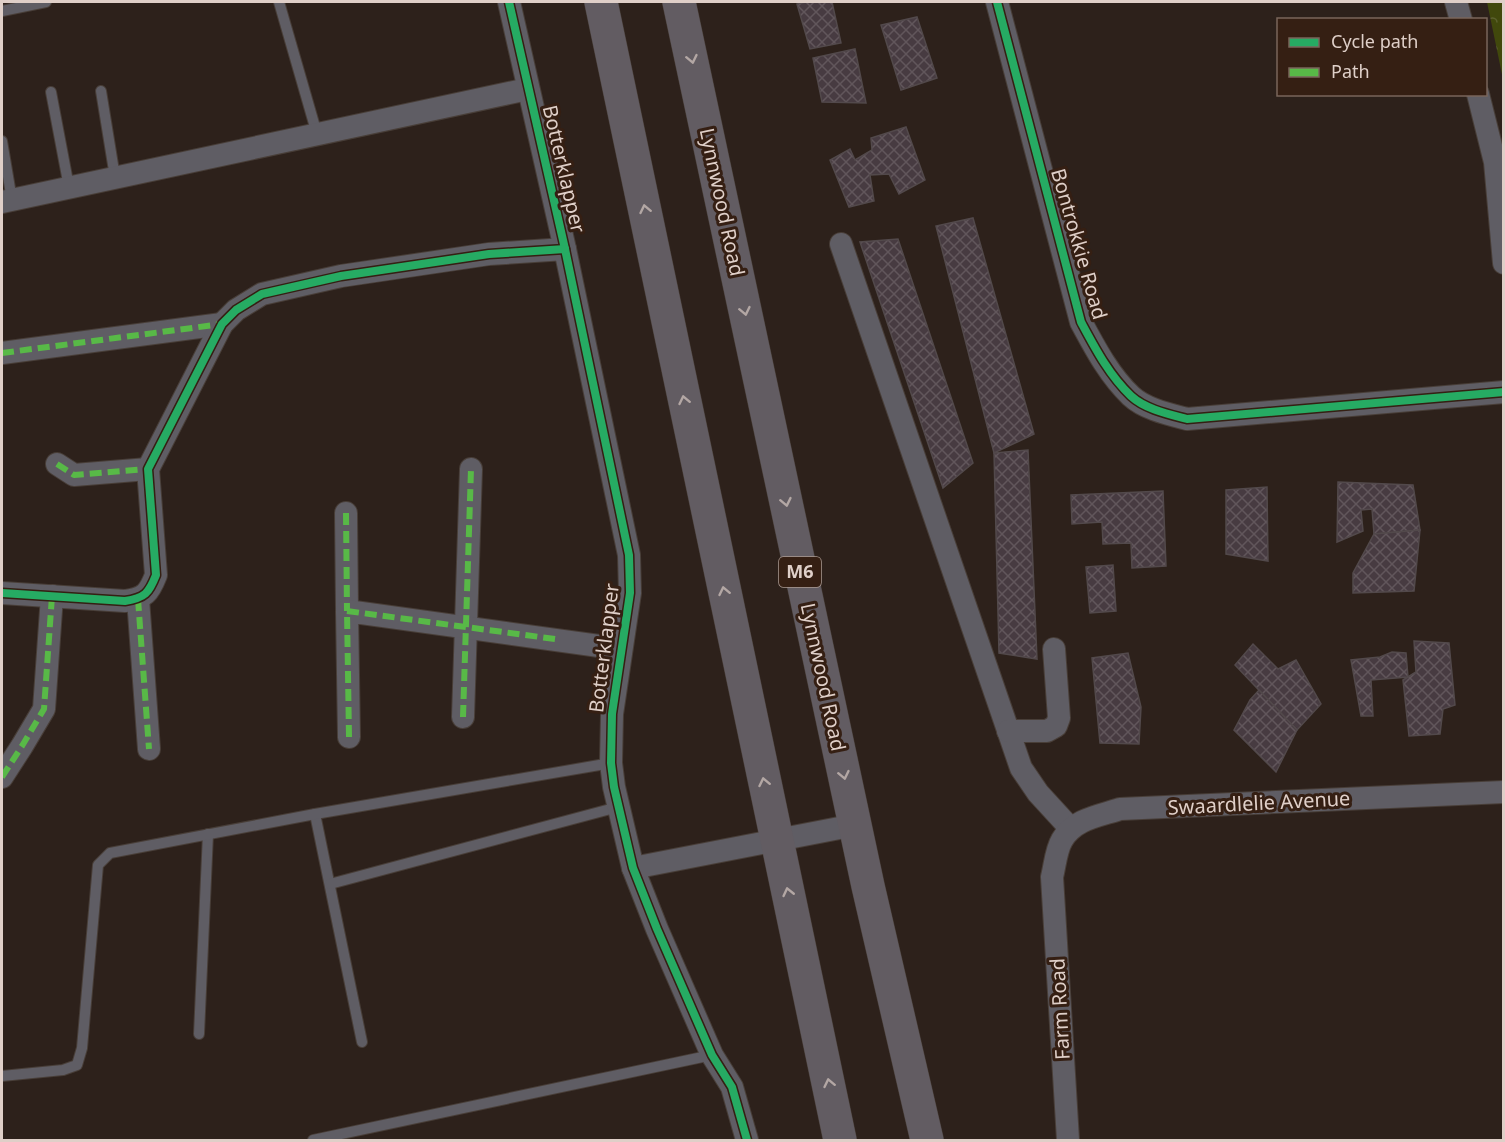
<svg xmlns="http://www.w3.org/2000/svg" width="1505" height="1142" viewBox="0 0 1505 1142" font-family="'Noto Sans',sans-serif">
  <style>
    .forest { fill: url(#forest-crowns) }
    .building { fill: url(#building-cross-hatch); stroke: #52494b; stroke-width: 1.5 }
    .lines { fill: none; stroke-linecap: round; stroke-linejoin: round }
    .service-casing { stroke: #483e38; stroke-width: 12 }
    .minor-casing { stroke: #483e38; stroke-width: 24 }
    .primary-casing { stroke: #483e38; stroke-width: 34 }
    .service { stroke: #5f5d64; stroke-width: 10 }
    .minor { stroke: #5f5d64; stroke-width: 22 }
    .primary { stroke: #625c62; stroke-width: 33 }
    .quiet { stroke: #58b947; stroke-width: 6; stroke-dasharray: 12 6; stroke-linecap: butt }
    .cycleway-casing { stroke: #351f13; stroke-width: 11 }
    .cycleway { stroke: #26ab63; stroke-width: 8 }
    .oneway { stroke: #b3a7a4 }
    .labels { text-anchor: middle; stroke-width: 6; stroke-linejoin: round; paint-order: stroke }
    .shield { fill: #351f13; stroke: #ac9a92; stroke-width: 1.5 }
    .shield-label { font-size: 18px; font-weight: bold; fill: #dfcfc8 }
    .street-label { font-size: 20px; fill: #dfcfc8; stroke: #351f13 }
  </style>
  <defs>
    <pattern id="forest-crowns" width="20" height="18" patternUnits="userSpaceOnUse" patternTransform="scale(1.5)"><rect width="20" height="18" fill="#41480c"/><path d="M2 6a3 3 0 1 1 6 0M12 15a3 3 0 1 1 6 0" fill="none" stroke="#5c612e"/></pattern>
    <pattern id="building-cross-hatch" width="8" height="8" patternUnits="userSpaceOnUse" patternTransform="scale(1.5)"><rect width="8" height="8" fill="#473b41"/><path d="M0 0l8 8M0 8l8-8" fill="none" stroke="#61565b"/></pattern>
  </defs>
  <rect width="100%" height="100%" fill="#2d211b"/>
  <path class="forest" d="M1487 2H1503V79Z"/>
  <g class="building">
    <path d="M806 2H832L841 43 810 49 797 4Z"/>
    <path d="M917 17 937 78 901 90 881 25Z"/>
    <path d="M855 49 866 103 822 102 813 58Z"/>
    <path d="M906 127 925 180 899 194 889 174 870 175 874 201 849 207 830 160 850 149 855 160 872 150 871 138Z"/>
    <path d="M973 218 1034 434 994 453 936 226Z"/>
    <path d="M898 239 973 463 943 488 860 242Z"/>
    <path d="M1028 450 1037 659 999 653 994 453Z"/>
    <path d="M1338 482 1413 485 1420 530 1374 534 1372 509 1361 510 1363 531 1337 542Z"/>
    <path d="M1267 487 1268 561 1226 554V490Z"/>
    <path d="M1163 491 1166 566 1132 568 1131 543 1103 544 1102 522 1072 524 1071 495Z"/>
    <path d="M1420 530 1414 591 1353 593V573L1374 534Z"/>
    <path d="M1113 565 1116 611 1090 613 1086 567Z"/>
    <path d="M1414 641 1449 643 1455 705 1443 709 1440 734 1409 736 1403 680 1416 672Z"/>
    <path d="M1253 644 1278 669 1296 660 1321 704 1297 730 1235 665Z"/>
    <path d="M1392 652 1406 653 1408 677 1371 680 1373 716H1361L1351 660 1380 657Z"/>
    <path d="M1128 653 1141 707 1139 744 1100 743 1092 658Z"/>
    <path d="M1259 690 1297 730 1276 772 1234 730 1250 700Z"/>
  </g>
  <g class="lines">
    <defs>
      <g id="service">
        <path d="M279 2 317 134"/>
        <path d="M2 11 46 2"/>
        <path d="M101 91 115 177"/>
        <path d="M51 92 69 187"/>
        <path d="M2 141 12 200"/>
        <path d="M315 814 362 1042"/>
        <path d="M330 884 618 807"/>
        <path d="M199 1034 208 834"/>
        <path d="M2 1076 63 1070 77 1065 82 1048 98 865 110 853 315 814 611 763"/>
        <path d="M313 1140 712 1055"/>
      </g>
      <g id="minor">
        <path d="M509 2 565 249 629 555 630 593 612 714 611 763 614 787 633 868 657 929 712 1055 732 1087 747 1140"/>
        <path d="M997 2 1081 322C1095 348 1109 375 1131 396 1145 409 1168 414 1187 419L1504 392"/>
        <path d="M1456 2 1461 20"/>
        <path d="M1478 94 1495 162 1504 263"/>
        <path d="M2 202 528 89"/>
        <path d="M841 244 1021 768 1038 793 1071 829"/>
        <path d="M2 353 222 324"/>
        <path d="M57 464 74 475 148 469"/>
        <path d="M346 513 347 611"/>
        <path d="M2 593 125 601C145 598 149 593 156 575L148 469 222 324 236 310 262 294 341 276 489 254 565 249"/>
        <path d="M138 599 149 749"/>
        <path d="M463 717 471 469"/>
        <path d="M1008 731H1047L1056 726 1059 718 1054 649"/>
        <path d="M349 737 347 611 621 649"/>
        <path d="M2 777 22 746 44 709 52 596"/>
        <path d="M633 868 855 825"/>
        <path d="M1068 1140 1052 877C1055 865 1056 850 1062 840 1074 819 1099 816 1120 809L1504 792"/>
      </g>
      <g id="primary">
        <path d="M601 2 840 1140"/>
        <path d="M679 2 868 886 927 1140"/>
      </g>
    </defs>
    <use href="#service" class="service-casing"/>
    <use href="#minor" class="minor-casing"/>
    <use href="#primary" class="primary-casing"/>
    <use href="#service" class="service"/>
    <use href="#minor" class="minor"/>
    <use href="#primary" class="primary"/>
    <g class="quiet">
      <path d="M2 353 222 324"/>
      <path d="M57 464 74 475 148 469"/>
      <path d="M346 513 347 611"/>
      <path d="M138 599 149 749"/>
      <path d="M463 717 471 469"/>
      <path d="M349 737 347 611 555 639"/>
      <path d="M2 777 22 746 44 709 52 596"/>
    </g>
    <defs>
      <g id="cycleway">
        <path d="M509 2 565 249 629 555 630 593 612 714 611 763 614 787 633 868 657 929 712 1055 732 1087 747 1140"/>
        <path d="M997 2 1081 322C1095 348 1109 375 1131 396 1145 409 1168 414 1187 419L1504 392"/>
        <path d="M2 593 125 601C145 598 149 593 156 575L148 469 222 324 236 310 262 294 341 276 489 254 565 249"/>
      </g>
    </defs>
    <use href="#cycleway" class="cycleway-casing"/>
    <use href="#cycleway" class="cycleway"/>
  </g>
  <defs><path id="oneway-chevron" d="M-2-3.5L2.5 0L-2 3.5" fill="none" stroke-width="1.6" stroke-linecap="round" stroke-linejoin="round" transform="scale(1.5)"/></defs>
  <g class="oneway">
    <use href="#oneway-chevron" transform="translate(692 59) rotate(78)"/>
    <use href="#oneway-chevron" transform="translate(645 209) rotate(-102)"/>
    <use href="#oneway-chevron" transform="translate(745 311) rotate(78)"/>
    <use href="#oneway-chevron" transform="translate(684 400) rotate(-102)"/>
    <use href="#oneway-chevron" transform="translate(786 502) rotate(78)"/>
    <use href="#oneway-chevron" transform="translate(724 591) rotate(-102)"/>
    <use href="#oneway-chevron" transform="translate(844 775) rotate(78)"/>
    <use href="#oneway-chevron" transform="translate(764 782) rotate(-102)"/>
    <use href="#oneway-chevron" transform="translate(788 892) rotate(-103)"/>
    <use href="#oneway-chevron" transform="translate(829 1083) rotate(-102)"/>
  </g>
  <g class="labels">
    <rect class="shield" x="779" y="557" width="42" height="30" rx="4.5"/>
    <g class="shield-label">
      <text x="800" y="578">M6</text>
    </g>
    <g class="street-label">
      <text transform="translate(564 169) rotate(77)" y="7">Botterklapper</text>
      <text transform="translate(722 202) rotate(78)" y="7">Lynnwood Road</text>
      <text transform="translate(1079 244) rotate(74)" y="7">Bontrokkie Road</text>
      <text transform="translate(604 648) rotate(-83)" y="7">Botterklapper</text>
      <text transform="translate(823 677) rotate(78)" y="7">Lynnwood Road</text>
      <text transform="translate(1259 803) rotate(-3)" y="7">Swaardlelie Avenue</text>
      <text transform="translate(1060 1009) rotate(-93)" y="7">Farm Road</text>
    </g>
  </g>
  <rect width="1505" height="1142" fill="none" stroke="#dfcfc8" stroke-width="6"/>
  <rect x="1277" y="18" width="210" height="78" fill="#351f13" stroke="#79655b" stroke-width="1.5"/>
  <rect x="1289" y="38" width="30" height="9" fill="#26ab63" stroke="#79655b" stroke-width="1.5"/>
  <text x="1331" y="48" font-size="18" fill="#dfcfc8">Cycle path</text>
  <rect x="1289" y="68" width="30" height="9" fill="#58b947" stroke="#79655b" stroke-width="1.5"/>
  <text x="1331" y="78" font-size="18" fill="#dfcfc8">Path</text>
</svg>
